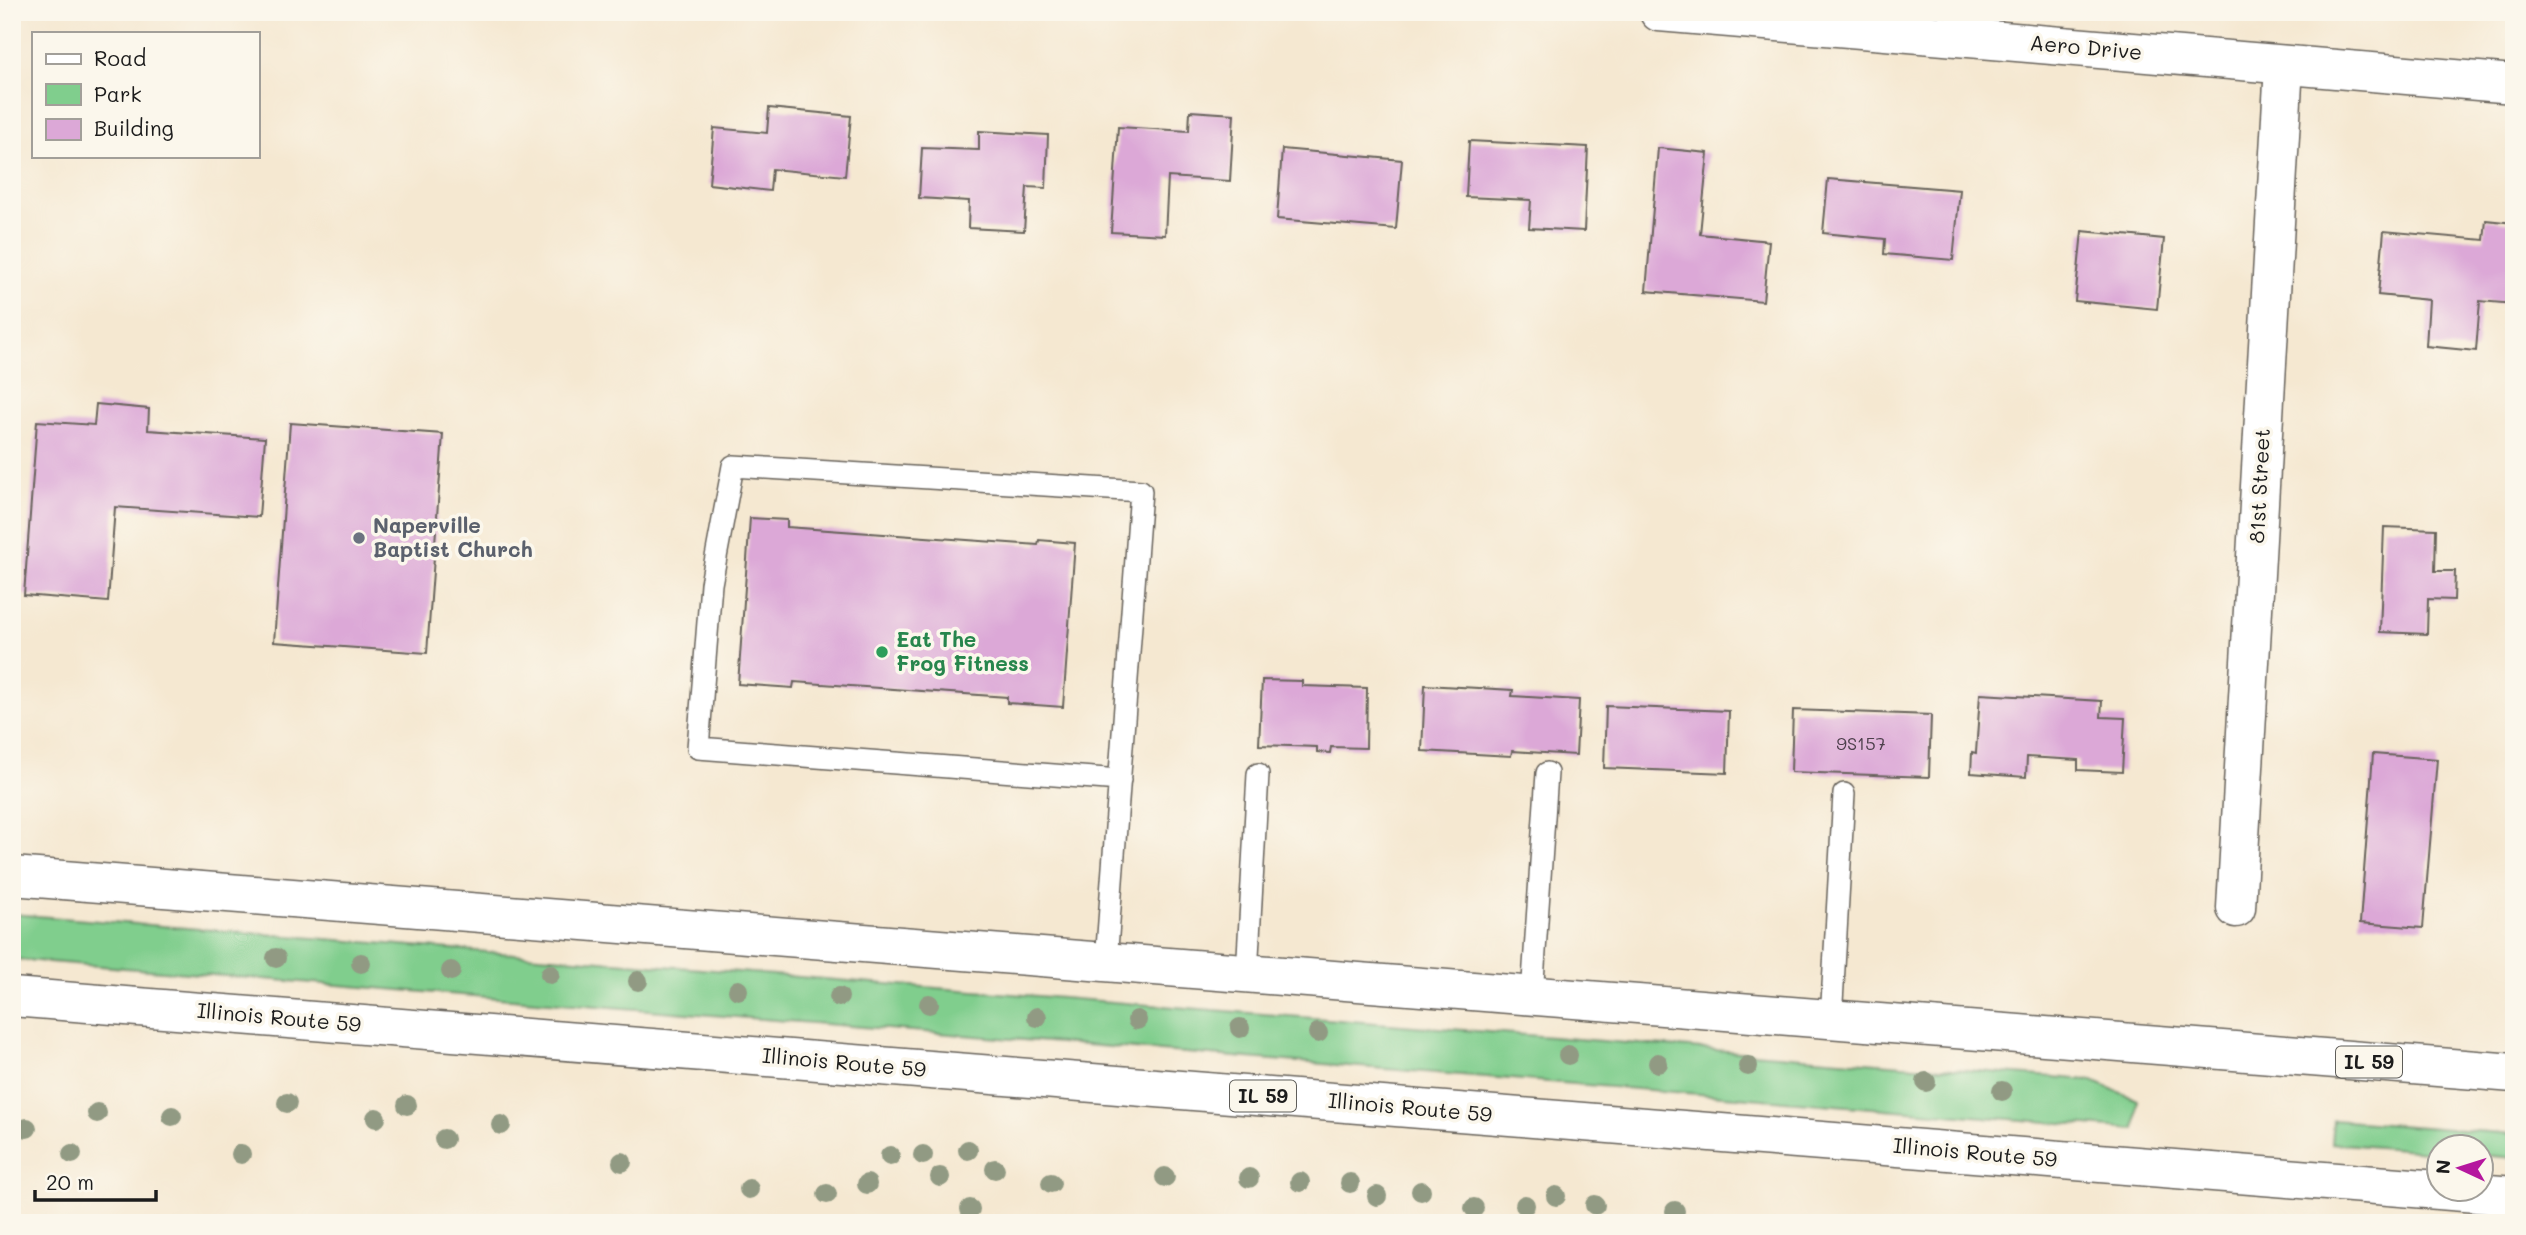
<svg xmlns="http://www.w3.org/2000/svg" width="2526" height="1235" viewBox="0 0 2526 1235" font-family="Mali,sans-serif">
  <style>
    .green { fill: #80ce8d; stroke: #4e7554; stroke-width: 2 }
    .building { fill: #dca8d7 }
    .lines { fill: none; stroke-linecap: round; stroke-linejoin: round }
    .lane-casing { stroke: #68635b; stroke-width: 24 }
    .street-casing { stroke: #68635b; stroke-width: 41 }
    .primary-casing { stroke: #68635b; stroke-width: 41 }
    .lane { stroke: #fff; stroke-width: 21 }
    .street { stroke: #fff; stroke-width: 38 }
    .primary { stroke: #fff; stroke-width: 38 }
    .tree { fill: #919a83 }
    .worship-dot { fill: #6b7280; stroke: #fbf7ec; stroke-width: 2.5 }
    .leisure-dot { fill: #2e9e5b; stroke: #fbf7ec; stroke-width: 2.5 }
    .labels { text-anchor: middle; stroke-width: 7; stroke-linejoin: round; paint-order: stroke }
    .number-label { font-size: 18px; fill: #4c3f4b }
    .shield { fill: #fbf7ec; stroke: #5f5e5a; stroke-width: 2 }
    .shield-label { font-size: 19px; font-weight: bold; fill: #1c1c1c }
    .street-label { font-size: 21px; fill: #1c1c1c; stroke: #fbf7ec }
    .worship-label { font-size: 21px; font-weight: bold; fill: #5b616d; stroke: #fbf7ec; text-anchor: start }
    .leisure-label { font-size: 21px; font-weight: bold; fill: #27864d; stroke: #fbf7ec; text-anchor: start }
  </style>
  <rect width="100%" height="100%" fill="#fbf7ec"/>
  <filter id="ink" filterUnits="userSpaceOnUse"><feTurbulence type="fractalNoise" baseFrequency=".0143" numOctaves="2"/><feDisplacementMap in="SourceGraphic" scale="14" xChannelSelector="R" yChannelSelector="G"/><feConvolveMatrix kernelMatrix="1 2 1 2 8 2 1 2 1" color-interpolation-filters="sRGB"/></filter>
  <filter id="wash" filterUnits="userSpaceOnUse"><feTurbulence type="fractalNoise" baseFrequency=".00686" numOctaves="4" result="noise"/><feDisplacementMap in="SourceGraphic" scale="28" xChannelSelector="R" yChannelSelector="G"/><feGaussianBlur stdDeviation="1.57" result="paint"/><feColorMatrix in="noise" values="0 0 0 0 0 0 0 0 0 0 0 0 0 0 0 0 0 1.4 0 .05"/><feComposite in="paint" operator="in"/></filter>
  <g filter="url(#wash)">
    <rect width="100%" height="100%" fill="#f5e8d1"/>
    <g class="green">
      <path d="M12 914 2090 1080 2138 1100 2135 1129 12 959Z"/>
      <path d="M2333 1120 2514 1134V1158L2481 1155 2480 1148H2438V1152L2331 1143Z"/>
    </g>
    <g id="blocks">
      <g class="building">
        <path d="M769 108 851 116 845 176 772 169 770 191 709 184 714 128 767 133Z"/>
        <path d="M1190 111 1234 114 1230 181 1168 177 1165 235 1111 232 1118 127 1189 131Z"/>
        <path d="M979 131 1048 135 1046 188 1027 187 1024 231 968 228 969 201 919 198 922 148 979 150Z"/>
        <path d="M1469 141 1588 147 1584 231 1529 228 1531 200 1466 197Z"/>
        <path d="M1658 148 1708 153 1700 234 1769 241 1763 301 1646 291Z"/>
        <path d="M1282 149 1402 160 1396 229 1277 219Z"/>
        <path d="M1828 179 1960 190 1953 260 1884 254 1885 239 1823 233Z"/>
        <path d="M2486 220 2514 223V304L2480 301 2476 351 2426 346 2429 300 2378 295 2384 231 2484 240Z"/>
        <path d="M2082 231 2164 239 2157 309 2075 301Z"/>
        <path d="M96 404 149 409 148 430 265 438 259 517 115 507 108 602 24 595 37 421 94 425Z"/>
        <path d="M290 423 443 434 427 653 274 642Z"/>
        <path d="M750 518 787 520V527L1038 545 1039 540 1075 543 1063 707 1007 703V697L794 682 793 688 738 684Z"/>
        <path d="M2384 527 2436 529 2435 571H2455L2454 600 2428 599 2427 634 2380 632Z"/>
        <path d="M1262 680 1302 681V686L1367 688 1366 748 1331 747 1330 753 1317 752V747L1259 745Z"/>
        <path d="M1425 685 1513 690 1512 696 1579 700 1576 755 1512 751 1511 756 1422 751Z"/>
        <path d="M1980 694 2102 701 2101 717 2125 718 2122 772 2078 770V760L2027 757 2026 777 1971 773 1972 752 1976 753Z"/>
        <path d="M1606 706 1729 711 1727 773 1604 768Z"/>
        <path d="M1793 710 1931 715 1929 777 1791 772Z"/>
        <path d="M2373 754 2437 759 2423 928 2360 923Z"/>
      </g>
    </g>
  </g>
  <g filter="url(#ink)">
    <use href="#blocks" fill-opacity="0" stroke="#68635b" stroke-width="2"/>
    <g class="lines">
      <defs>
        <g id="lane">
          <path d="M1106 962 1141 491 733 466 711 584 698 748 1120 780"/>
          <path d="M1247 974 1258 774"/>
          <path d="M1532 996 1547 773"/>
          <path d="M1831 1020 1844 794"/>
        </g>
        <g id="street">
          <path d="M1659 12 2514 84"/>
          <path d="M2236 908 2284 65"/>
        </g>
        <g id="primary">
          <path d="M12 876 2514 1073"/>
          <path d="M12 997 2514 1196"/>
        </g>
      </defs>
      <use href="#lane" class="lane-casing"/>
      <use href="#street" class="street-casing"/>
      <use href="#primary" class="primary-casing"/>
      <use href="#lane" class="lane"/>
      <use href="#street" class="street"/>
      <use href="#primary" class="primary"/>
    </g>
    <g class="tree">
      <circle cx="276" cy="958" r="10"/>
      <circle cx="361" cy="963" r="10"/>
      <circle cx="451" cy="971" r="10"/>
      <circle cx="550" cy="974" r="10"/>
      <circle cx="638" cy="981" r="10"/>
      <circle cx="738" cy="990" r="10"/>
      <circle cx="839" cy="997" r="10"/>
      <circle cx="929" cy="1004" r="10"/>
      <circle cx="1037" cy="1017" r="10"/>
      <circle cx="1137" cy="1020" r="10"/>
      <circle cx="1240" cy="1028" r="10"/>
      <circle cx="1318" cy="1033" r="10"/>
      <circle cx="1568" cy="1055" r="10"/>
      <circle cx="1658" cy="1063" r="10"/>
      <circle cx="1748" cy="1066" r="10"/>
      <circle cx="1926" cy="1082" r="10"/>
      <circle cx="2002" cy="1091" r="10"/>
      <circle cx="287" cy="1103" r="10"/>
      <circle cx="407" cy="1105" r="10"/>
      <circle cx="97" cy="1113" r="10"/>
      <circle cx="172" cy="1116" r="10"/>
      <circle cx="376" cy="1118" r="10"/>
      <circle cx="501" cy="1125" r="10"/>
      <circle cx="27" cy="1128" r="10"/>
      <circle cx="444" cy="1139" r="10"/>
      <circle cx="968" cy="1150" r="10"/>
      <circle cx="72" cy="1154" r="10"/>
      <circle cx="241" cy="1154" r="10"/>
      <circle cx="923" cy="1155" r="10"/>
      <circle cx="890" cy="1156" r="10"/>
      <circle cx="622" cy="1162" r="10"/>
      <circle cx="995" cy="1169" r="10"/>
      <circle cx="940" cy="1177" r="10"/>
      <circle cx="1165" cy="1177" r="10"/>
      <circle cx="1249" cy="1178" r="10"/>
      <circle cx="1300" cy="1182" r="10"/>
      <circle cx="1051" cy="1183" r="10"/>
      <circle cx="1350" cy="1183" r="10"/>
      <circle cx="867" cy="1184" r="10"/>
      <circle cx="749" cy="1189" r="10"/>
      <circle cx="1421" cy="1191" r="10"/>
      <circle cx="827" cy="1194" r="10"/>
      <circle cx="1377" cy="1196" r="10"/>
      <circle cx="1556" cy="1196" r="10"/>
      <circle cx="1525" cy="1205" r="10"/>
      <circle cx="1595" cy="1205" r="10"/>
      <circle cx="1474" cy="1208" r="10"/>
      <circle cx="970" cy="1209" r="10"/>
      <circle cx="1675" cy="1211" r="10"/>
    </g>
  </g>
  <circle class="worship-dot" cx="359" cy="538" r="7"/>
  <circle class="leisure-dot" cx="882" cy="652" r="7"/>
  <g class="labels">
    <g class="number-label">
      <text x="1861" y="750">9S157</text>
    </g>
    <g class="shield">
      <rect x="2336" y="1046.5" width="66" height="31" rx="5"/>
      <rect x="1230" y="1080.5" width="66" height="31" rx="5"/>
    </g>
    <g class="shield-label">
      <text x="2369" y="1069">IL 59</text>
      <text x="1263" y="1103">IL 59</text>
    </g>
    <g class="street-label">
      <text transform="translate(2086 48) rotate(5)" y="7">Aero Drive</text>
      <text transform="translate(2260 486) rotate(-87)" y="7">81st Street</text>
      <text transform="translate(279 1018) rotate(5)" y="7">Illinois Route 59</text>
      <text transform="translate(844 1063) rotate(5)" y="7">Illinois Route 59</text>
      <text transform="translate(1410 1108) rotate(5)" y="7">Illinois Route 59</text>
      <text transform="translate(1975 1153) rotate(5)" y="7">Illinois Route 59</text>
    </g>
    <g class="worship-label">
      <text x="373" y="533">Naperville<tspan x="373" dy="24">Baptist Church</tspan></text>
    </g>
    <g class="leisure-label">
      <text x="896" y="647">Eat The<tspan x="896" dy="24">Frog Fitness</tspan></text>
    </g>
  </g>
  <rect width="2526" height="1235" fill="none" stroke="#fbf7ec" stroke-width="42"/>
  <rect x="32" y="32" width="228" height="126" fill="#fbf7ec" stroke="#a29f99" stroke-width="2"/>
  <rect x="46" y="54" width="35" height="10" fill="#ffffff" stroke="#a29f99" stroke-width="2"/>
  <text x="94" y="66" font-size="21" fill="#1c1c1c">Road</text>
  <rect x="46" y="84" width="35" height="21" fill="#80ce8d" stroke="#a29f99" stroke-width="2"/>
  <text x="94" y="102" font-size="21" fill="#1c1c1c">Park</text>
  <rect x="46" y="119" width="35" height="21" fill="#dca8d7" stroke="#a29f99" stroke-width="2"/>
  <text x="94" y="136" font-size="21" fill="#1c1c1c">Building</text>
  <g transform="translate(2460 1168) rotate(274)"><circle r="33" fill="#fbf7ec" stroke="#a29f99" stroke-width="2"/>
  <path d="M0-5L12 26L0 18L-12 26Z" fill="#b5179e"/>
  <text y="-10" font-size="19" font-weight="bold" text-anchor="middle" fill="#1c1c1c">N</text>
  </g>
  <path d="M35 1190v10h121v-10" fill="none" stroke="#1c1c1c" stroke-width="3.5"/>
  <text x="46" y="1190" font-size="21" fill="#1c1c1c" stroke="#fbf7ec" stroke-width="5" paint-order="stroke">20 m</text>
</svg>
